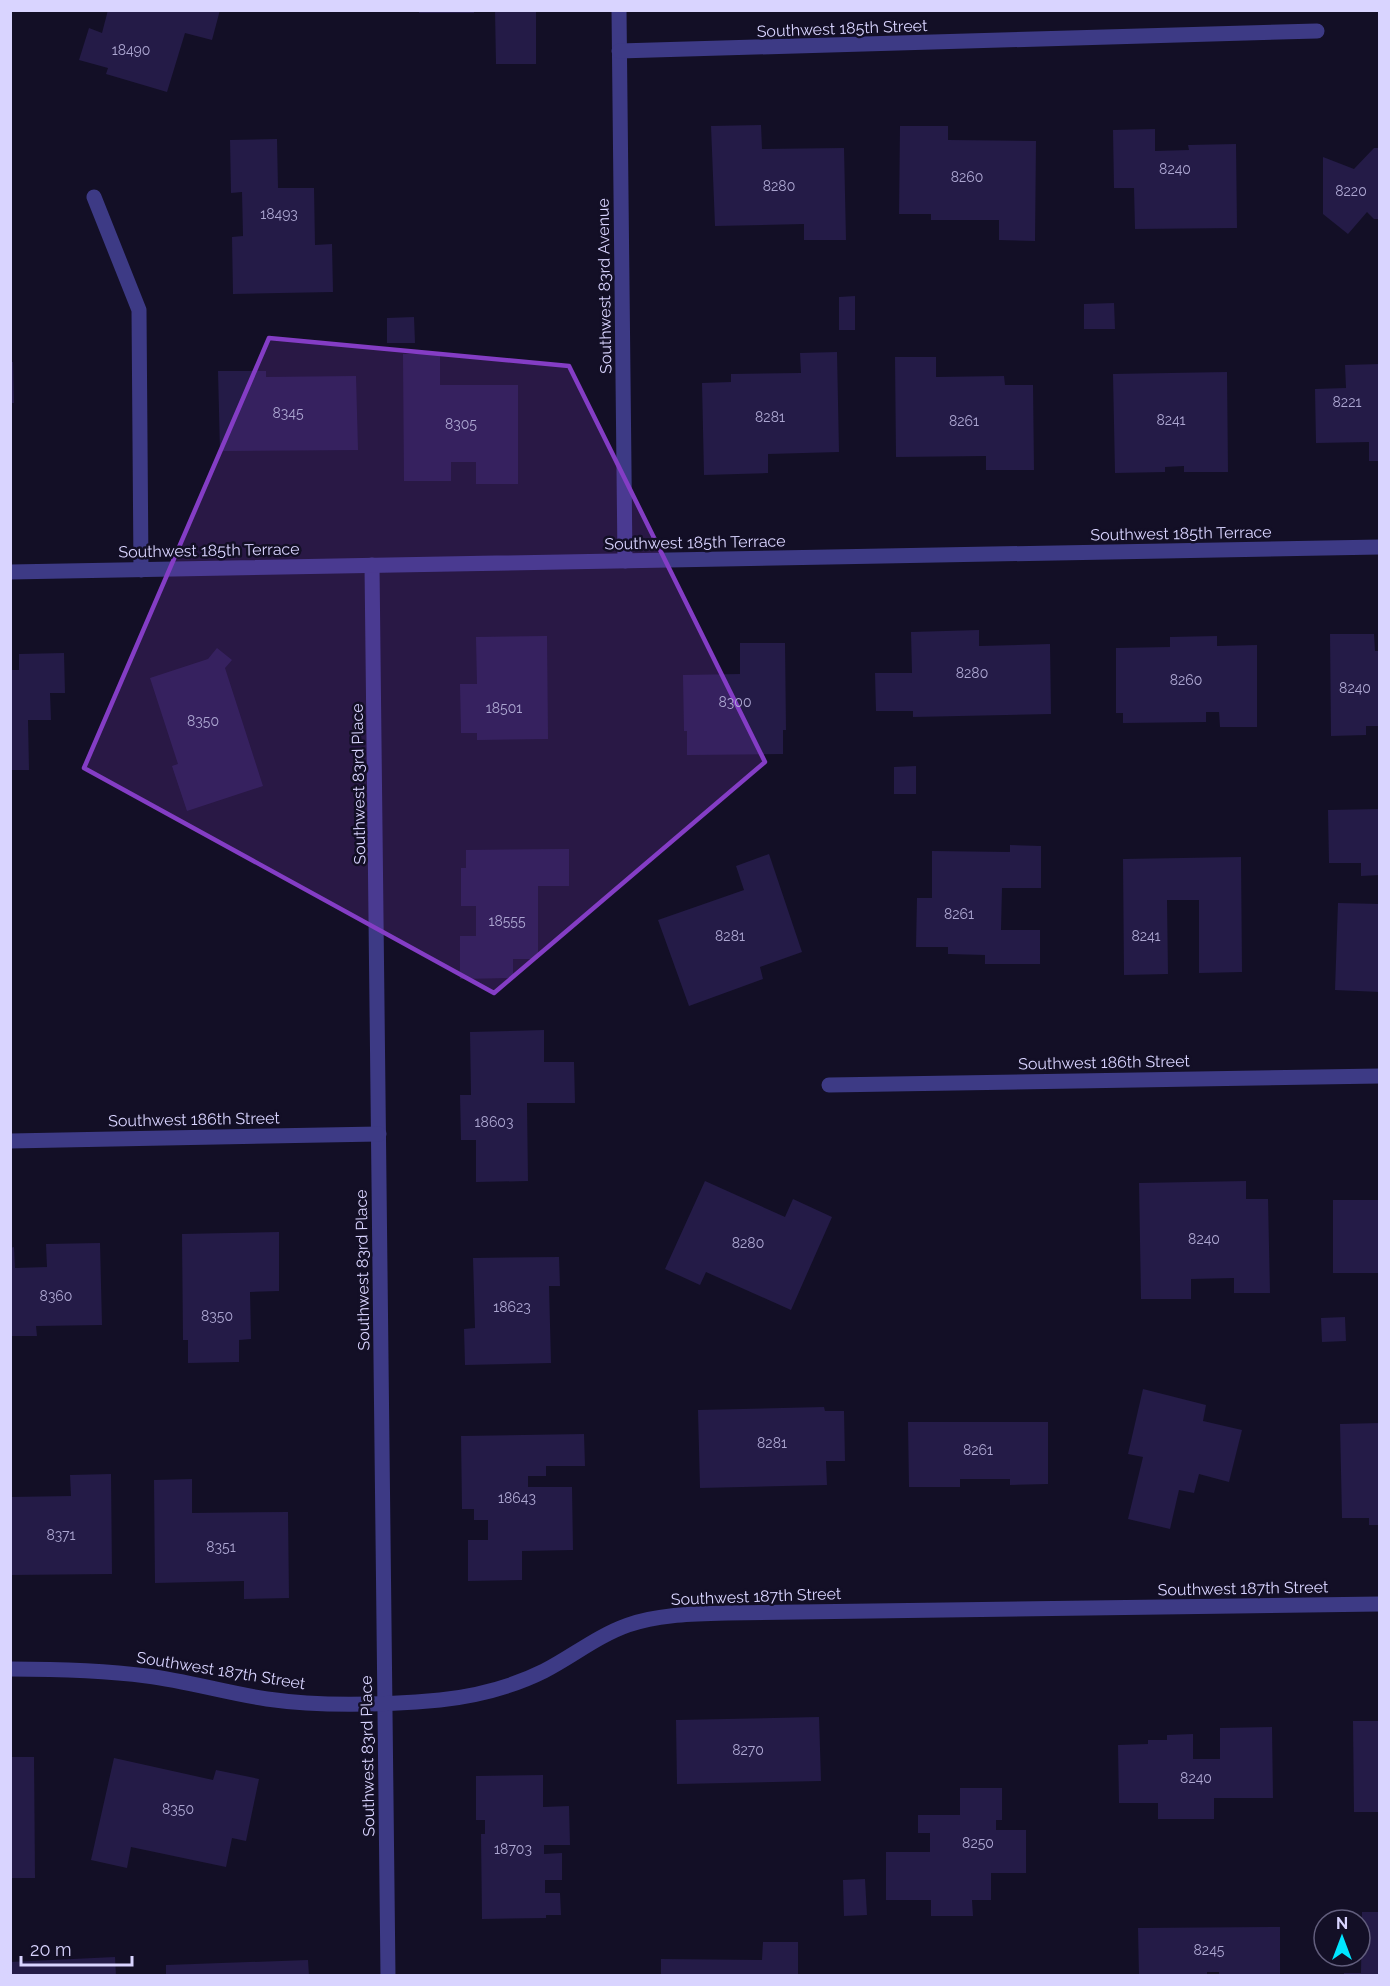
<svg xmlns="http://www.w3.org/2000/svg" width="1390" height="1986" viewBox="0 0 1390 1986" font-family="Raleway,sans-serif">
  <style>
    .building { fill: #241b47 }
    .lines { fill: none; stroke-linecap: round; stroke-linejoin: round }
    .minor { stroke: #3d3a85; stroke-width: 15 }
    .marked { fill: #843dc5; fill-opacity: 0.2; stroke: #843dc5; stroke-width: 4.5; stroke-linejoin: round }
    .labels { text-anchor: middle; stroke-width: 5; stroke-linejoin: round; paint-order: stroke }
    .number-label { font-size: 14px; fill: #aca6d1 }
    .street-label { font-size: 16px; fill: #d9d4ff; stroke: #130f26 }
  </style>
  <rect width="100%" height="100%" fill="#130f26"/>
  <g class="building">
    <path d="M108 10H220L212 40 185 33 167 92 106 74 108 68 79 60 89 28 102 33Z"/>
    <rect x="419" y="10" width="55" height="3"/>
    <path d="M495 10H536V64H496Z"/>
    <path d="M761 125 762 149 844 148 846 240H804V224L715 226 711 126Z"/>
    <path d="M900 126H948V140L1036 141 1035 241 999 240V220H931V214H899Z"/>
    <path d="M1155 129V151L1189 150 1188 145 1236 144 1237 228 1135 229 1134 188H1114L1113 130Z"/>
    <path d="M277 139 278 188H314L315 245 332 244 333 292 233 294 232 237 243 236 242 192 231 193 230 140Z"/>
    <path d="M1374 148H1380V219H1374L1367 212 1348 234 1323 214V157L1354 169Z"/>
    <path d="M855 296V330H839V297Z"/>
    <path d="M1114 303 1115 329H1084V304Z"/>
    <path d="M414 317 415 343H387V318Z"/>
    <path d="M837 352 839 452 768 454V473L704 475 702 383 731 382V374L801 373 800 353Z"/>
    <path d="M403 354H440V385H518V484H476V462H451V481H404Z"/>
    <path d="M895 357H936V377L1004 376 1005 385H1033L1034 470H986V456L896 457Z"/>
    <path d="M10 362H13L14 403H10Z"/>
    <path d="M1380 364V461H1369V442L1316 443 1315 389 1346 388 1345 365Z"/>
    <path d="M218 371H266V377L356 376 358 450 220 451Z"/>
    <path d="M1227 372 1228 472H1184V466L1165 467V472L1115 473 1113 374Z"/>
    <path d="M979 630V646L1050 644 1051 714 913 717V711H876L875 673H912L911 632Z"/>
    <path d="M1330 634H1374L1375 651H1380V726H1366V735L1331 736Z"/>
    <path d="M547 636 548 739 477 740V733H461L460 684H477L476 637Z"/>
    <path d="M1217 636V646L1257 645V727H1220L1219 712H1206V722L1123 723V713H1116V648L1170 647V637Z"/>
    <path d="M740 643H785L786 730H783V754L687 755V731H684L683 675 740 674Z"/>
    <path d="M217 648 232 660 225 668 263 786 187 811 172 766 178 764 150 678 208 659Z"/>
    <path d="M64 653 65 693H50L51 720H28L29 770H10V670H19V654Z"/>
    <path d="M916 766V794H894V767Z"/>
    <path d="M1380 809V875L1361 876V863H1329L1328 810Z"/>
    <path d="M1010 845 1041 846V888H1002L1001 930H1040V964H985V955L948 954V947H916L917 898H932V851L1010 852Z"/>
    <path d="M569 849V886H538V959H513V978L460 979V936H476V906H461V868H466V850Z"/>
    <path d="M769 854 802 952 760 967 763 979 689 1006 658 920 744 890 736 866Z"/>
    <path d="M1241 857 1242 972 1199 973V900H1167L1168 974 1124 975 1123 859Z"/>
    <path d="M1338 903 1380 904V992L1335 990Z"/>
    <path d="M544 1030V1062H574L575 1103H527L528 1181 476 1182V1140H461L460 1095H471L470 1032Z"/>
    <path d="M705 1181 785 1217 793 1199 832 1217 791 1310 706 1272 700 1285 665 1269Z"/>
    <path d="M1246 1181V1199H1268L1270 1293H1234V1278L1191 1279V1299H1141L1139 1183Z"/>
    <rect x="1333" y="1200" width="47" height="73"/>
    <path d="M279 1232V1291L250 1292 251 1339 239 1340V1362L188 1363V1340H183L182 1234Z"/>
    <path d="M100 1243 102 1325 36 1326 37 1336H10V1248L14 1247 15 1268 47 1267 46 1244Z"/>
    <path d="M559 1257 560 1286H549L551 1363 465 1365 464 1329 475 1328 473 1258Z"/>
    <path d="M1345 1317 1346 1341 1322 1342 1321 1318Z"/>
    <path d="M1143 1389 1206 1405 1203 1421 1242 1430 1229 1482 1199 1474 1194 1493 1179 1490 1170 1529 1128 1519 1143 1457 1128 1454Z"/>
    <path d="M824 1407 825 1411H844L845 1461H826L827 1485 700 1488 698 1410Z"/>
    <path d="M908 1422H1048V1484L1010 1485V1479H960V1487H909Z"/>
    <path d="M1380 1423V1525H1369V1518H1342L1340 1424Z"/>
    <path d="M584 1434 585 1466H546V1476H528V1487H572L573 1550 522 1551V1580L468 1581V1540H488V1520H474V1509H462L461 1436Z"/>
    <path d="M111 1474 112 1574 10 1575V1497L71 1496 70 1475Z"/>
    <path d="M192 1479V1513L288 1512 289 1598 244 1599V1581L155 1583 154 1480Z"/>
    <path d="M819 1717 821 1781 677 1784 676 1720Z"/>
    <path d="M1353 1721H1380V1812H1354Z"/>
    <path d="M1272 1727 1273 1798H1214V1819H1158V1803H1119L1118 1745 1148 1744V1740H1167V1735L1193 1734V1759H1220V1728Z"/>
    <path d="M10 1757H34L35 1878H10Z"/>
    <path d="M114 1758 213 1780 216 1770 259 1779 246 1841 232 1838 226 1867 131 1847 127 1868 91 1860Z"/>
    <path d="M543 1775V1807L569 1806 570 1845H544V1854L562 1853V1880H545V1893H560L561 1915H546V1918L482 1919 481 1834H485V1820H476V1776Z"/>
    <path d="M960 1788H1002V1820H996V1830H1026V1873H991V1900H972L973 1916H931V1900H886V1852H930V1833H918V1815H960Z"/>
    <path d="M865 1879 867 1915 844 1916 843 1880Z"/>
    <path d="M1362 1912H1380V1976H1344V1973H1361Z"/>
    <path d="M1280 1927V1976H1219V1972H1207V1976H1139L1138 1928Z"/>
    <path d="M763 1942H798V1976H661V1959L762 1960Z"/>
    <path d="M115 1957 116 1976H10V1962Z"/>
    <path d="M308 1960 309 1976H166V1965Z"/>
  </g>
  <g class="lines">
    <g class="minor">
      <path d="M619 10 625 561"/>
      <path d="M619 51 1317 31"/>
      <path d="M94 197 139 310 141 570"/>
      <path d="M372 565 388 1976"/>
      <path d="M10 572 1380 547"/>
      <path d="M829 1085 1380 1076"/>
      <path d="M10 1141 379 1134"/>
      <path d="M10 1669C56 1669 101 1670 147 1676 187 1681 227 1693 267 1699 323 1707 384 1705 440 1700 476 1696 512 1687 544 1671 573 1656 597 1636 628 1625 659 1614 694 1614 727 1613L1380 1604"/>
    </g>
  </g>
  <path class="marked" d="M269 338 569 366 765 762 494 993 84 768Z"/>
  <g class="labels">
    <g class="number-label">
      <text x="131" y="55">18490</text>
      <text x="1175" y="174">8240</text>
      <text x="967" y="182">8260</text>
      <text x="779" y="191">8280</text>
      <text x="1351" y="196">8220</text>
      <text x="279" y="219">18493</text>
      <text x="1347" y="407">8221</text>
      <text x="288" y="418">8345</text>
      <text x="770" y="422">8281</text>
      <text x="1171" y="425">8241</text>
      <text x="964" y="426">8261</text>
      <text x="461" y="429">8305</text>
      <text x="972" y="678">8280</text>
      <text x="1186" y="685">8260</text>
      <text x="1355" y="693">8240</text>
      <text x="735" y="707">8300</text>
      <text x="504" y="713">18501</text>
      <text x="203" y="726">8350</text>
      <text x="959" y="919">8261</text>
      <text x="507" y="926">18555</text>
      <text x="730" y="941">8281</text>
      <text x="1146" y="941">8241</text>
      <text x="494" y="1127">18603</text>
      <text x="1204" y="1244">8240</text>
      <text x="748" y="1248">8280</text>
      <text x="56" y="1301">8360</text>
      <text x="512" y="1312">18623</text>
      <text x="217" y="1321">8350</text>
      <text x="772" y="1448">8281</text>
      <text x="978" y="1455">8261</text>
      <text x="517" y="1503">18643</text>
      <text x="61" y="1540">8371</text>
      <text x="221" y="1552">8351</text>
      <text x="748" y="1755">8270</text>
      <text x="1196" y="1783">8240</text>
      <text x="178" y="1814">8350</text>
      <text x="978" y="1848">8250</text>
      <text x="513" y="1854">18703</text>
      <text x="1209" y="1955">8245</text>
    </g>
    <g class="street-label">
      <text transform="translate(842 28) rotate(-2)" y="6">Southwest 185th Street</text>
      <text transform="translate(604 286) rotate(-91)" y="6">Southwest 83rd Avenue</text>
      <text transform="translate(1181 533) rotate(-1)" y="6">Southwest 185th Terrace</text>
      <text transform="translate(695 542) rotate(-1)" y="6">Southwest 185th Terrace</text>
      <text transform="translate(209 550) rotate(-1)" y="6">Southwest 185th Terrace</text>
      <text transform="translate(358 784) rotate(-91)" y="6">Southwest 83rd Place</text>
      <text transform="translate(1104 1062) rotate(-1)" y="6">Southwest 186th Street</text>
      <text transform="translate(194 1119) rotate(-1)" y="6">Southwest 186th Street</text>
      <text transform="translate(362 1270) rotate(-91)" y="6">Southwest 83rd Place</text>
      <text transform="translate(1243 1588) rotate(-1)" y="6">Southwest 187th Street</text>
      <text transform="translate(756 1596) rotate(-2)" y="6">Southwest 187th Street</text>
      <text transform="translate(221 1670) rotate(9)" y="6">Southwest 187th Street</text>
      <text transform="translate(367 1756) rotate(-91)" y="6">Southwest 83rd Place</text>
    </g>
  </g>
  <rect width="1390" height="1986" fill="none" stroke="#d9d4ff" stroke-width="24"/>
  <g transform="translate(1342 1938)"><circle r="28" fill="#130f26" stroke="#625e7d" stroke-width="1.5"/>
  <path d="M0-4.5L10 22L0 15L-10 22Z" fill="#00e5ff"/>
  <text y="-9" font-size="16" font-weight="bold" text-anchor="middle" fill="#d9d4ff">N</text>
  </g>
  <path d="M21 1956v9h111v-9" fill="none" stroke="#d9d4ff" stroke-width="3"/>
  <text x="30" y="1956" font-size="18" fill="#d9d4ff" stroke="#130f26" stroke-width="4.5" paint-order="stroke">20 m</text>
</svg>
